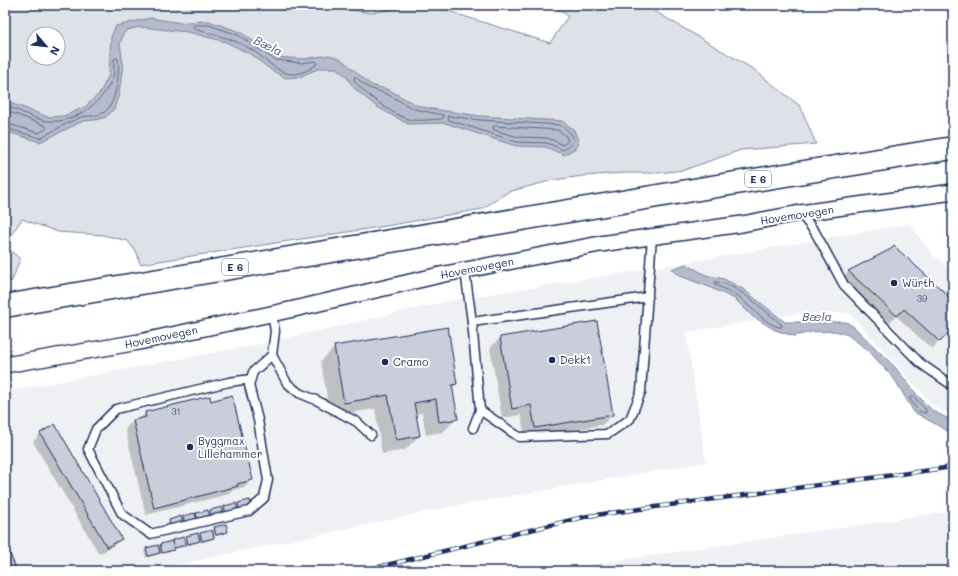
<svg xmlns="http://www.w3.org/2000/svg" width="958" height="576" viewBox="0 0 958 576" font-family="Mali,sans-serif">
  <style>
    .built { fill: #eff0f4 }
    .green { fill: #dee1e7; stroke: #7c88a2; fill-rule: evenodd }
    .water { fill: #b5bbca; stroke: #77839f }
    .shadow { fill: #0003 }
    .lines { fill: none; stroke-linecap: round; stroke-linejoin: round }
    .shore { stroke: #596789; stroke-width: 1 }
    .building { fill: #caceda; stroke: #1b2f5e }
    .lane-casing { stroke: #1b2f5e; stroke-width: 11 }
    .street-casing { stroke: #1b2f5e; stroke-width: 18 }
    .highway-casing { stroke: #1b2f5e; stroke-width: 25 }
    .lane { stroke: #fff; stroke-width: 8 }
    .street { stroke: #fff; stroke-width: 15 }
    .highway { stroke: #fff; stroke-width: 22 }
    .rail-casing { stroke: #1b2f5e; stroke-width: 4.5 }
    .rail { stroke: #fff; stroke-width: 3; stroke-dasharray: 9; stroke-linecap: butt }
    .poi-dot { fill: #1b2f5e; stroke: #fff; stroke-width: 1.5 }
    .labels { text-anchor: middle; stroke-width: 4; stroke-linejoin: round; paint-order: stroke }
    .number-label { font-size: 9px; fill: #47577d }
    .shield { fill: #fff; stroke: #5f6d8e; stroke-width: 1 }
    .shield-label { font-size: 10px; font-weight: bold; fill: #1b2f5e }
    .street-label { font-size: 11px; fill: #1b2f5e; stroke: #fff }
    .poi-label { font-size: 11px; fill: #1b2f5e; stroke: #fff; text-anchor: start }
    .water-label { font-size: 12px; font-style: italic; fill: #49597e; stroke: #fff }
  </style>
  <rect width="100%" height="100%" fill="#fff"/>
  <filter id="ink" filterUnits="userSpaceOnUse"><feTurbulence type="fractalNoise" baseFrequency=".025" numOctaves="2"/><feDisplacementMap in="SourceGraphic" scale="8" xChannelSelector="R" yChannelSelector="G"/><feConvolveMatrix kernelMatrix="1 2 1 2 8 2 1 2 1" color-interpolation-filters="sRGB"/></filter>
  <g filter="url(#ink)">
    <g class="built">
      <path d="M909 224 934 256 953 271V416L935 407 849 313H800L686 332 706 462 449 507 166 567 158 571H5V392L260 344 454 300 637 271Z"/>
      <path d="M953 511V571H547Z"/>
    </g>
    <g class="green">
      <path d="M5 5H320L371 13 411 5H435L460 15 550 43 568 16 551 5H644L753 69 800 106 816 144 741 150 684 170 658 173H623L583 176 553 180 508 192 482 209 386 226 140 264 137 253 128 241 103 235 58 232 22 219 5 244ZM34 34H58V58H34Z"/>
      <path d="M5 246 20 259 12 281 5 282Z"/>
    </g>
    <g class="water">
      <path d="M150 18 181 23 186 22 209 21 240 32 276 57 303 59 330 55 341 59 371 85 389 90 416 105 432 109 480 116 562 121 574 130 578 141 577 147 564 155 546 147 516 146 445 123 408 124 377 107 355 89 346 76 336 68H320L299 77 286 78 271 70 252 55 226 42 188 32 140 27 127 30 123 34 120 44 123 64 119 94 114 109 106 117 95 120 83 121 40 142 5 131V101L48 117 64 116 85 107 100 93 109 75 111 37 116 26Z"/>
      <path d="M686 264 706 275 724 279 743 289 785 322H846L854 327 895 367 918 396 933 411 953 421V434L914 412 895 380 869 351 848 335 835 331 811 332 794 336 775 330 752 316 735 299 709 287 680 276 672 269Z"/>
    </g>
    <g class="shadow">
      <path d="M892 250 953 301V326L932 349 896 316 889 323 841 279 848 272Z"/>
      <path d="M500 338 612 415 602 425 525 438 521 415 502 418 490 348Z"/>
      <path d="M335 347 456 384 452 388 457 418 443 432 426 435 422 413 415 414 419 436 405 450 382 454 375 409 330 416 321 361Z"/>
      <path d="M145 413 252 479 245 487 233 490 229 494 146 515 125 429 133 421 139 420Z"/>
      <path d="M55 426 121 538 113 546 99 554 33 442 40 434Z"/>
      <path d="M238 504 251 507 169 529 167 523 170 521 181 519 183 517 194 514V516L196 514 207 511 208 514 211 511 222 510 224 507 236 506Z"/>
      <path d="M214 528 227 532 225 534 213 537 211 540 200 543V540L197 543 186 546V544L183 547 173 549 170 552 160 554 159 553 156 555 146 558 144 551 146 549 157 547V548L160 545 171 543 173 541 184 540 187 537 198 536 201 534 212 531Z"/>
    </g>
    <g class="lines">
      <g class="shore">
        <path d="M195 25H209L238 35 275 60 302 63 316 61 317 64C310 70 295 77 286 73 274 69 265 59 255 52 237 39 215 35 194 29L193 27Z"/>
        <path d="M355 77 369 88 387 94 414 109 443 115 444 117 442 119C434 119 416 122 408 119 393 115 363 93 354 80Z"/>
        <path d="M5 105C15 109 39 121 48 121 75 124 104 102 113 77 115 72 113 64 114 59L116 58 118 59C120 72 116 107 103 113 96 117 89 115 82 117 67 122 54 131 40 138L5 128"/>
        <path d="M5 110 46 126 47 128 39 133 5 123"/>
        <path d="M448 116 480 120 560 125C573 133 580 141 563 150L547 143 517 142 449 120Z"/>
        <path d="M495 126 558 130 566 136 568 141 563 145 548 138 518 137 494 130 493 127Z"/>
        <path d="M715 282C732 280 768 313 781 324L782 327C770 329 748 304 739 297 732 292 723 289 716 285Z"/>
        <path d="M911 397H914L926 410V413C918 413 914 406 910 399Z"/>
      </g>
    </g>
    <g class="building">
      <path d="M894 246 953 300V328L940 342 904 309 897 316 848 271 891 249Z"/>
      <path d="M597 321 613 415 535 428 531 405 512 409 500 337Z"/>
      <path d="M448 327 457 384 452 385 458 419 439 422 436 399 414 403 420 436 396 440 388 395 344 403 334 346Z"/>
      <path d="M232 395 253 480 237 484 238 486 154 508 133 420 146 417 145 412 210 396 211 401Z"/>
      <path d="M55 424 122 539 107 547 40 433Z"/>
      <path d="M250 500 252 508 240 511 238 503Z"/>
      <path d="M236 503 238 511 226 514 224 506Z"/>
      <path d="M222 507 224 515 212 518 210 510Z"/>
      <path d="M208 510 210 518 198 521 196 513Z"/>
      <path d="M195 513 197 521 185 524 183 516Z"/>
      <path d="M181 516 183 525 171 528 169 520Z"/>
      <path d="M226 524 228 532 216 535 214 527Z"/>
      <path d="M212 530 214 538 202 541 200 533Z"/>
      <path d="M198 533 200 541 188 544 186 536Z"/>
      <path d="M184 537 186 545 174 548 172 540Z"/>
      <path d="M172 541 174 550 162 553 160 544Z"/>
      <path d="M5 542 17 571H5Z"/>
      <path d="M158 545 160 553 148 556 146 548Z"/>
    </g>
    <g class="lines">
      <defs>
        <g id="lane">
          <path d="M800 213 815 232 844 285 920 363 953 386"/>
          <path d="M465 271 472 322 480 410 473 428"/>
          <path d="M472 322 648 297"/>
          <path d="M272 355 287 383 299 393 316 400 357 422 371 435"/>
          <path d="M251 379 229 382 116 409 96 429 88 449 122 514 150 534 249 511 264 498 268 480 258 420 249 385 253 372 272 355 275 331 272 314"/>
          <path d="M480 410 519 437 608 434 630 419 641 392 652 236"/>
        </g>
        <path id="street" d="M5 365 139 342 294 309 440 275 600 244 742 224 800 213 953 192"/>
        <path id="highway" d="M5 306 711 187 953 148"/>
      </defs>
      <use href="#lane" class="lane-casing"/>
      <use href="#street" class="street-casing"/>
      <use href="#highway" class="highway-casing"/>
      <use href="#lane" class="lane"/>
      <use href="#street" class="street"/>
      <use href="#highway" class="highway"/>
      <defs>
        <path id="rail" d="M362 571 588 516 953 467"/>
      </defs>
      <use href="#rail" class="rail-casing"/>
      <use href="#rail" class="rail"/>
    </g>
  </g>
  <g class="poi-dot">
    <circle cx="894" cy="283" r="4"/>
    <circle cx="552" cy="360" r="4"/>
    <circle cx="385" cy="362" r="4"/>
    <circle cx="190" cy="447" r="4"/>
  </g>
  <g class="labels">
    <g class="number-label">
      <text x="922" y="302">39</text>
      <text x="176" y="415">31</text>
    </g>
    <g class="shield">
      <rect x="745" y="171" width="26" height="16" rx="3"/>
      <rect x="222" y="259" width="26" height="16" rx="3"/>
    </g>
    <g class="shield-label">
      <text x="758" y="183">E 6</text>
      <text x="235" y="271">E 6</text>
    </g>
    <g class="street-label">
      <text transform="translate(797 215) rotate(-9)" y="4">Hovemovegen</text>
      <text transform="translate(477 268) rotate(-11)" y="4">Hovemovegen</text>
      <text transform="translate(161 337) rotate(-12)" y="4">Hovemovegen</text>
    </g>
    <g class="poi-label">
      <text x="902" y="287">Würth</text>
      <text x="560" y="364">Dekk1</text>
      <text x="393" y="366">Cramo</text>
      <text x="198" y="445">Byggmax<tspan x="198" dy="13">Lillehammer</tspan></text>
    </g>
    <g class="water-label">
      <text transform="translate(268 46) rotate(26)" y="4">Bæla</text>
      <text x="817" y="321">Bæla</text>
    </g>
  </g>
  <rect width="958" height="576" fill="none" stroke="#fff" stroke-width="20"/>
  <rect x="10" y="10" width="938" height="556" fill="none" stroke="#1b2f5e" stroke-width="1.5" filter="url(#ink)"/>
  <g transform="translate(46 46) rotate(118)"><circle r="19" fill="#ffffff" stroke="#a4acbf"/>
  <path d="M0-3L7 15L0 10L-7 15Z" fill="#1b2f5e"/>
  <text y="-6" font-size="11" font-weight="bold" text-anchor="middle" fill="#1b2f5e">N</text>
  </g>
</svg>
